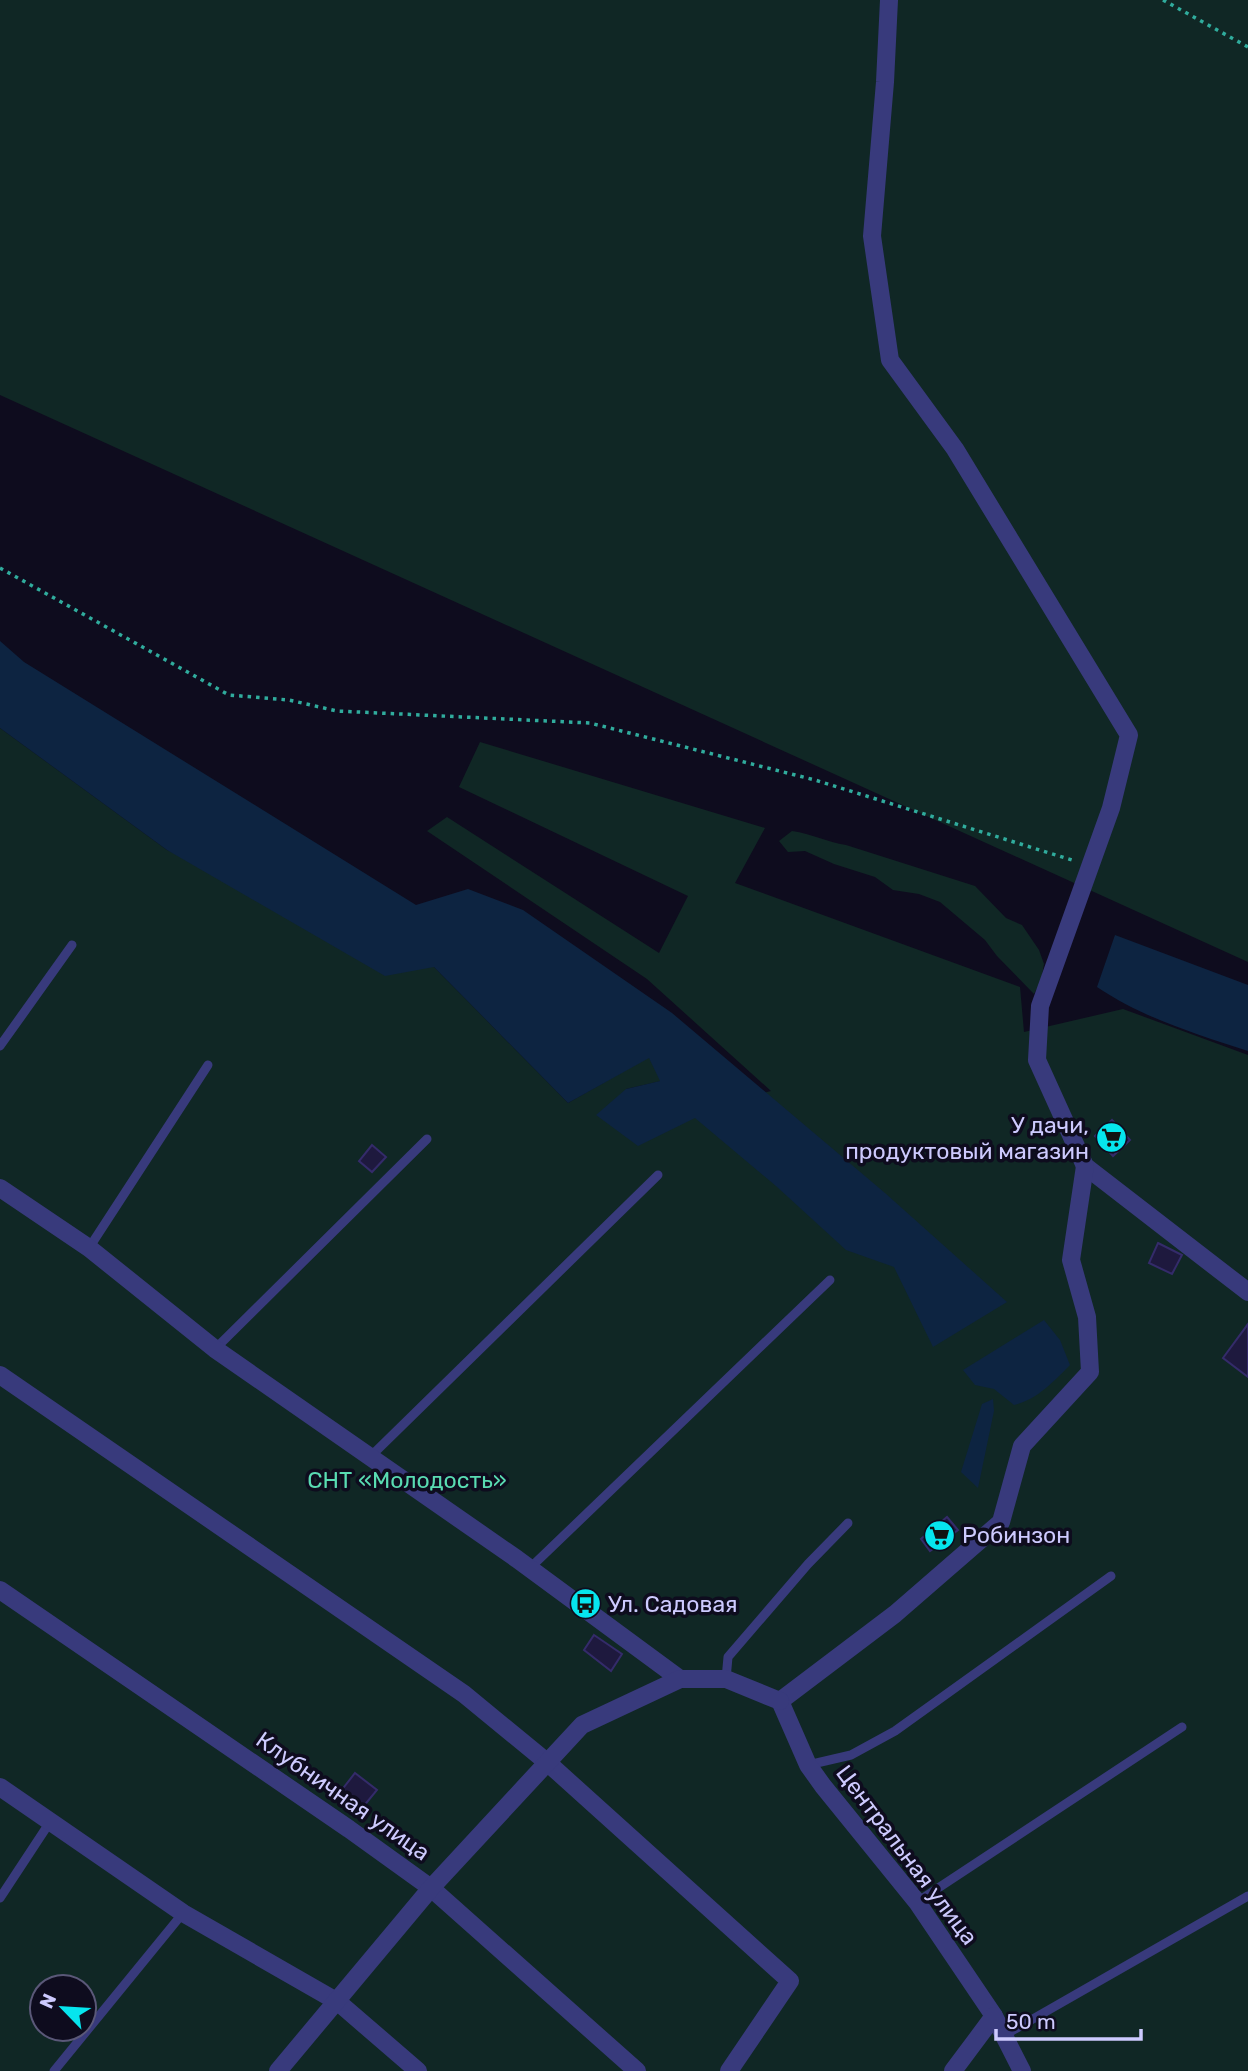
<svg xmlns="http://www.w3.org/2000/svg" width="1248" height="2071" viewBox="0 0 1248 2071" font-family="Rubik,sans-serif">
  <style>
    .green { fill: #102725; fill-rule: evenodd }
    .water { fill: #0d2441 }
    .building { fill: #1e193e; stroke: #342b6a; stroke-width: 2 }
    .lines { fill: none; stroke-linecap: round; stroke-linejoin: round }
    .path { stroke: #30ac9d; stroke-width: 3.5; stroke-dasharray: 3.5 5; stroke-linecap: butt }
    .service { stroke: #383a7c; stroke-width: 9 }
    .minor { stroke: #383a7c; stroke-width: 18 }
    .labels { text-anchor: middle; stroke-width: 7; stroke-linejoin: round; paint-order: stroke }
    .poi-label { font-size: 23px; fill: #cdcafe; stroke: #0e0c1e; text-anchor: start }
    .park-label { font-size: 23px; fill: #59dbb2; stroke: #0e0c1e }
    .street-label { font-size: 23px; fill: #cdcafe; stroke: #0e0c1e }
  </style>
  <rect width="100%" height="100%" fill="#0e0c1e"/>
  <g class="green">
    <path d="M0 0H1248V962L0 395Z"/>
    <path d="M0 728 167 850 434 967 568 1103 649 1057 661 1081 626 1089 695 1118 731 1101 771 1091 647 979 427 831 447 817 659 953 688 896 459 787 480 742 765 828 735 883 1020 987 1024 1032 1123 1009 1248 1055V2071H0ZM42 1987H84V2029H42Z"/>
    <path d="M792 831C812 834 827 842 846 845L975 886 1006 918 1022 925 1039 950 1044 964 1041 981 1034 994 997 956 985 940 940 902 919 894 893 890 875 877 834 864 805 851 788 852 779 841Z"/>
  </g>
  <g class="water">
    <path d="M0 641 24 662 416 905 468 889 523 910 672 1013 885 1193 1007 1302 933 1347 894 1267 846 1250 776 1186 695 1118 638 1146 596 1115 626 1089 660 1081 649 1058 568 1103 434 967 385 976 167 850 0 728Z"/>
    <path d="M1115 935 1248 985V1051C1196 1034 1143 1018 1097 987Z"/>
    <path d="M1044 1320 1060 1340 1070 1365C1054 1381 1037 1400 1014 1405L994 1389 975 1385 963 1370Z"/>
    <path d="M993 1399 994 1411 978 1488 961 1472 982 1404Z"/>
  </g>
  <g class="building">
    <path d="M1112 1120 1130 1140 1113 1156 1095 1136Z"/>
    <path d="M372 1145 386 1157 372 1172 359 1161Z"/>
    <path d="M1158 1243 1182 1255 1172 1274 1149 1263Z"/>
    <path d="M1248 1324V1377L1223 1358Z"/>
    <path d="M947 1517 958 1530 930 1551 921 1539Z"/>
    <path d="M594 1635 622 1654 611 1671 584 1650Z"/>
    <path d="M355 1773 377 1790 358 1813 337 1796Z"/>
  </g>
  <g class="lines">
    <g class="path">
      <path d="M1163 0 1248 47"/>
      <path d="M0 568 229 695 289 700 337 711 590 723 815 780 1075 861"/>
    </g>
    <g class="service">
      <path d="M0 1046 72 945"/>
      <path d="M89 1248 208 1065"/>
      <path d="M215 1349 427 1139"/>
      <path d="M370 1457 658 1175"/>
      <path d="M530 1568 830 1280"/>
      <path d="M726 1679 728 1657 808 1564 848 1523"/>
      <path d="M808 1765 851 1755 895 1731 1111 1576"/>
      <path d="M0 1898 50 1822"/>
      <path d="M917 1902 1182 1727"/>
      <path d="M1003 2036 1248 1896"/>
      <path d="M54 2071 183 1913"/>
    </g>
    <g class="minor">
      <path d="M889 0 885 82 872 236 890 360 955 449 1129 735 1111 808 1040 1006 1037 1060 1085 1166 1248 1292"/>
      <path d="M0 1188 89 1248 215 1349 517 1559 680 1679"/>
      <path d="M0 1375 464 1694 548 1763 790 1981 729 2071"/>
      <path d="M0 1590 349 1829 431 1888 637 2071"/>
      <path d="M780 1701 895 1614 1001 1522 1022 1446 1090 1372 1087 1317 1071 1260 1085 1166"/>
      <path d="M780 1701 808 1765 823 1786 917 1902 994 2016 1022 2071"/>
      <path d="M0 1787 183 1913 338 2002 418 2071"/>
      <path d="M278 2071 431 1888 582 1725 680 1679H726L780 1701"/>
      <path d="M953 2071 994 2016"/>
    </g>
  </g>
  <defs>
    <symbol id="supermarket-disc" viewBox="-11 -11 22 22"><circle r="9.5" fill="#06e5ee" stroke="#0e0c1e"/><path d="M-6-5.5h2.5l.6 2H6L4.5 2H-2.5L-4.4-4H-6ZM-1.5 3.2a1.3 1.3 0 1 0 .1 0ZM3 3.2a1.3 1.3 0 1 0 .1 0Z" fill="#111"/></symbol>
    <symbol id="bus-disc" viewBox="-11 -11 22 22"><circle r="9.5" fill="#06e5ee" stroke="#0e0c1e"/><path d="M-5-6H5V4H4V6H2V4H-2V6H-4V4H-5ZM-3.5-4V0h7V-4ZM-3.5 1.2v1.5H-2V1.2ZM2 1.2v1.5H3.5V1.2Z" fill="#111"/></symbol>
  </defs>
  <g fill-rule="evenodd">
    <use href="#supermarket-disc" x="1094" y="1120" width="35" height="35"/>
    <use href="#supermarket-disc" x="922" y="1518" width="35" height="35"/>
    <use href="#bus-disc" x="568" y="1586" width="35" height="35"/>
  </g>
  <g class="labels">
    <g class="poi-label">
      <text x="1089" y="1133" text-anchor="end">У дачи,<tspan x="1089" dy="26">продуктовый магазин</tspan></text>
      <text x="962" y="1543">Робинзон</text>
      <text x="608" y="1612">Ул. Садовая</text>
    </g>
    <g class="park-label">
      <text x="407" y="1488">СНТ «Молодость»</text>
    </g>
    <g class="street-label">
      <text transform="translate(343 1796) rotate(35)" y="8">Клубничная улица</text>
      <text transform="translate(907 1855) rotate(53)" y="8">Центральная улица</text>
    </g>
  </g>
  <g transform="translate(63 2008) rotate(295)"><circle r="33" fill="#0e0c1e" stroke="#5a5878" stroke-width="2"/>
  <path d="M0-5L12 26L0 18L-12 26Z" fill="#06e5ee"/>
  <text y="-10" font-size="19" font-weight="bold" text-anchor="middle" fill="#cdcafe">N</text>
  </g>
  <path d="M996 2029v10h145v-10" fill="none" stroke="#cdcafe" stroke-width="3.5"/>
  <text x="1006" y="2029" font-size="21" fill="#cdcafe" stroke="#0e0c1e" stroke-width="5" paint-order="stroke">50 m</text>
</svg>
